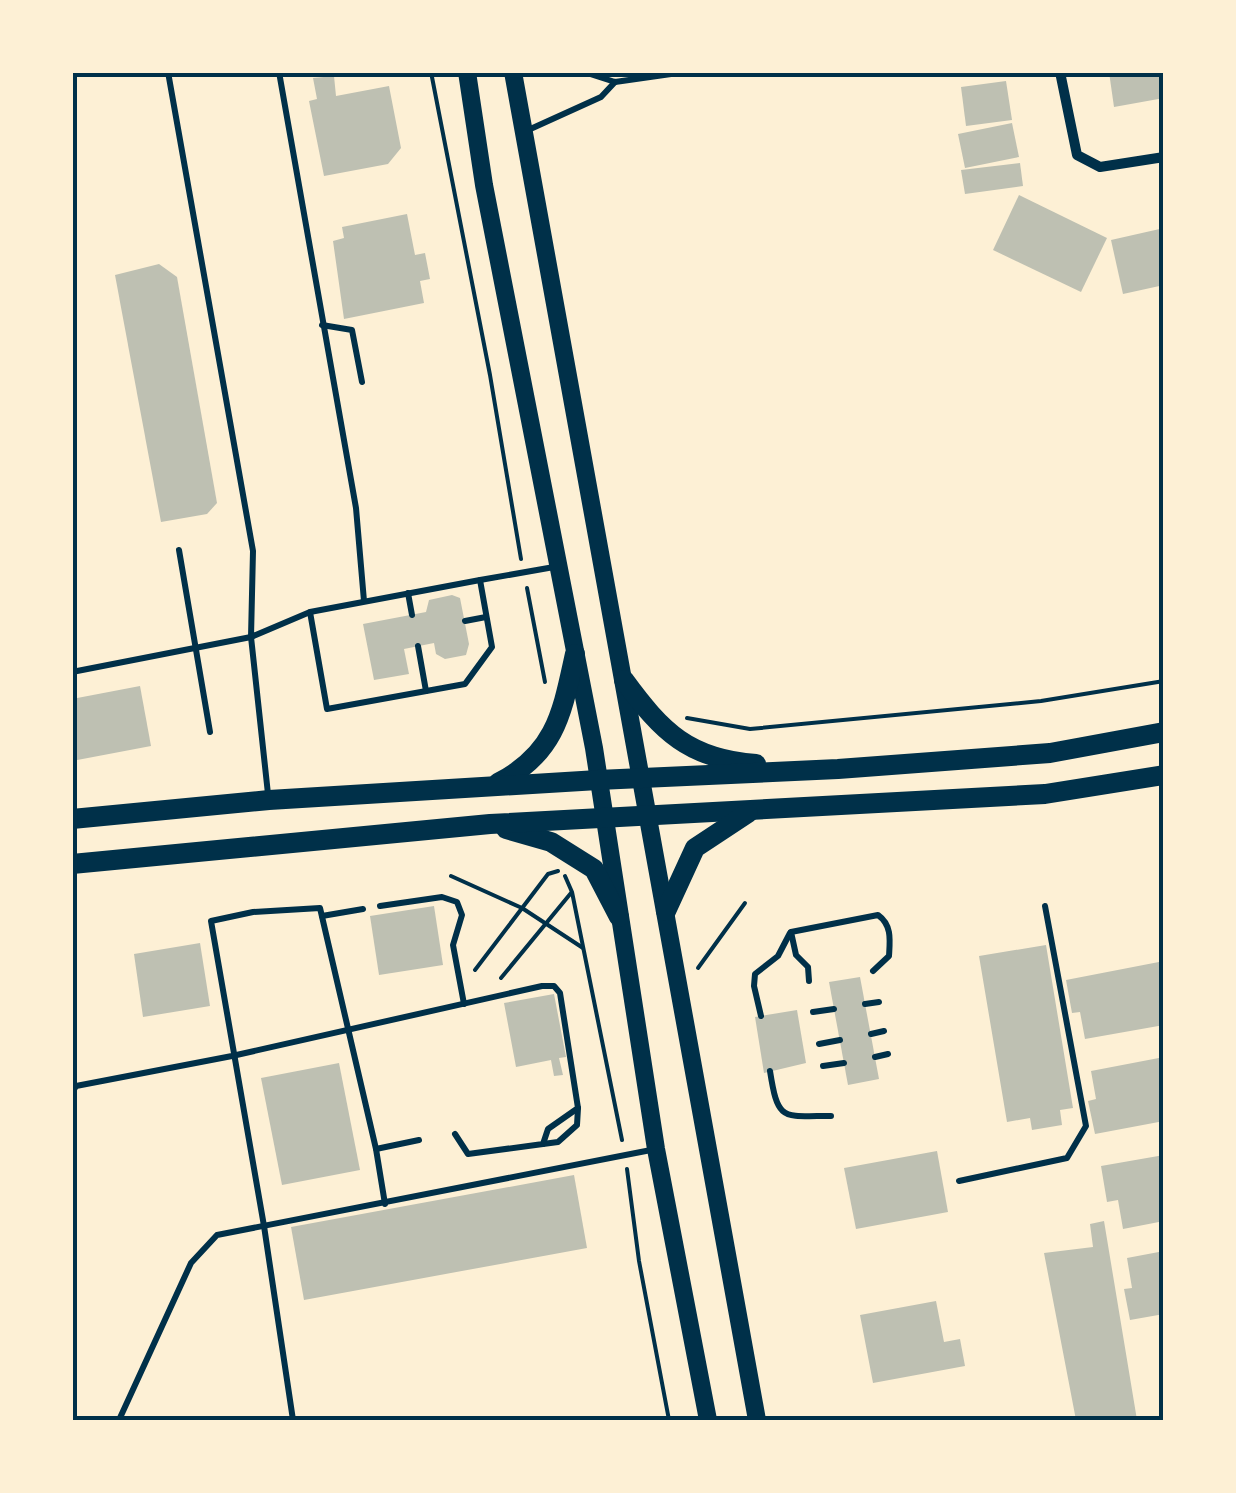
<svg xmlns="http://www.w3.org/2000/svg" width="1236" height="1493" viewBox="0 0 1236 1493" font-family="'Asap Condensed',sans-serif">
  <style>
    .building { fill: #bec0b2 }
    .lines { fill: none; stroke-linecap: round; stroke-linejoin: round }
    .path { stroke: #003049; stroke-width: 4 }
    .service { stroke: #003049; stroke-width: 6 }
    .minor { stroke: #003049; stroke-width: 10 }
    .secondary { stroke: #003049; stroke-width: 18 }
    .primary { stroke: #003049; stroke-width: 20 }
    .neatline { fill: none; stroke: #003049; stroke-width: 4 }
  </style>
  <rect width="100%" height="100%" fill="#fdf0d5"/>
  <g class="building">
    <path d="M1109 72H1164V98L1114 107Z"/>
    <path d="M334 76 336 96 389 86 401 148 388 164 324 176 309 101 317 99 313 78Z"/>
    <path d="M1006 81 1012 120 966 126 961 87Z"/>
    <path d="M1012 123 1019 157 965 168 958 134Z"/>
    <path d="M1020 163 1023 186 965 194 961 170Z"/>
    <path d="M1019 195 1107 238 1081 292 993 250Z"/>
    <path d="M407 214 415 255 425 253 430 279 420 281 424 303 344 319 333 241 344 238 342 227Z"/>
    <path d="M1164 228V285L1123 294 1111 240Z"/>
    <path d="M159 264 177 277 217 503 207 514 161 522 115 275Z"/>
    <path d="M452 595 460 598 469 644 466 655 445 659 436 654 434 643 404 649 409 674 374 680 363 624 426 612 429 600Z"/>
    <path d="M140 686 151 746 72 761V699Z"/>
    <path d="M434 906 443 965 379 975 370 916Z"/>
    <path d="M200 943 210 1006 143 1017 134 954Z"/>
    <path d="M1046 945 1073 1108 1060 1110 1062 1125 1032 1130 1030 1118 1007 1122 979 956Z"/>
    <path d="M1164 961V1025L1085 1039 1080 1012 1072 1013 1066 980Z"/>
    <path d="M860 977 879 1079 848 1085 829 982Z"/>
    <path d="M554 994 566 1057 559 1058 563 1075 554 1076 551 1060 516 1067 504 1003Z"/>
    <path d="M797 1010 806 1063 764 1073 755 1017Z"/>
    <path d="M1164 1057V1121L1095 1134 1088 1101 1096 1099 1091 1071Z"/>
    <path d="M339 1063 360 1170 282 1185 261 1078Z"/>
    <path d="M937 1151 948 1212 856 1229 844 1168Z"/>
    <path d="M1164 1155V1221L1123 1229 1118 1200 1107 1202 1101 1166Z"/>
    <path d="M574 1175 587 1248 304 1300 291 1227Z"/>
    <path d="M1104 1221 1137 1420H1076L1044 1253 1093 1247 1090 1224Z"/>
    <path d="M1164 1251V1314L1130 1320 1124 1289 1132 1288 1127 1258Z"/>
    <path d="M936 1301 944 1342 960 1339 965 1366 873 1383 860 1315Z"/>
  </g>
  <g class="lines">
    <g class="path">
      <path d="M431 72 490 375 521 559"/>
      <path d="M527 588 545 682"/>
      <path d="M687 718 750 729 1041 701 1164 681"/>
      <path d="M451 876 522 908 583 948"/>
      <path d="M565 876 572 892 622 1140"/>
      <path d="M698 968 745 903"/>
      <path d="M475 970 548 874 558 871"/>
      <path d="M501 978 571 893"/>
      <path d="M627 1169 639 1261 669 1420"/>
    </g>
    <g class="service">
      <path d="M168 72 253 551 251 637 268 794"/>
      <path d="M279 72 356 508 364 601"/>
      <path d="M584 72 615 82 685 72"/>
      <path d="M526 131 601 97 615 82"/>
      <path d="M322 325 352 330 362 382"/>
      <path d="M179 550 210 732"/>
      <path d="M408 593 412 615"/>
      <path d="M310 612 327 709 465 684 492 647 480 580 554 567"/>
      <path d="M465 621 486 617"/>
      <path d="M418 646 426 691"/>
      <path d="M72 672 251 637 310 612 480 580"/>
      <path d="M380 906 442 897 457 902 462 915 453 945 464 1004"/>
      <path d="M322 916 363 909"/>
      <path d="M809 981 808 967 796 955 791 932 878 915C892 925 890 940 889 956L873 971"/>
      <path d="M865 1004 879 1002"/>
      <path d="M813 1012 834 1009"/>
      <path d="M761 1016 754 986 755 974 778 956 790 933"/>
      <path d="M871 1034 884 1031"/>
      <path d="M819 1044 840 1040"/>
      <path d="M875 1057 888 1054"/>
      <path d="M823 1066 844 1063"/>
      <path d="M770 1071C778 1122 782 1116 831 1116"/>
      <path d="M72 1093 76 1086 232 1056 542 986H554L560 993 578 1108 548 1129 543 1144 468 1154 455 1134"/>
      <path d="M543 1144 558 1142 577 1125 578 1108"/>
      <path d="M376 1149 419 1140"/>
      <path d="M959 1181 1067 1158 1086 1126 1045 906"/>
      <path d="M119 1420 191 1263 217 1235 651 1150"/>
      <path d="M293 1420 264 1226 211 921 253 912 320 908 376 1149 385 1204"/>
    </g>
    <path class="minor" d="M1060 72 1077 155 1100 167 1164 157"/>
    <g class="secondary">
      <path d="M467 72 484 185 594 748 656 1149 708 1420"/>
      <path d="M513 72 757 1420"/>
    </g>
    <g class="primary">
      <path d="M624 680C662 732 689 759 756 764"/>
      <path d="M498 783C556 753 562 713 575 654"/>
      <path d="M72 819 269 800 598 780 838 769 1050 753 1164 732"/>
      <path d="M506 829 551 842 594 869 619 917"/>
      <path d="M72 864 490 824 1045 794 1164 775"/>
      <path d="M666 911 695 848 748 813"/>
    </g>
  </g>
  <rect width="1236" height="1493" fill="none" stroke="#fdf0d5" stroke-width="150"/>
  <rect x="75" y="75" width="1086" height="1343" class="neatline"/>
</svg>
